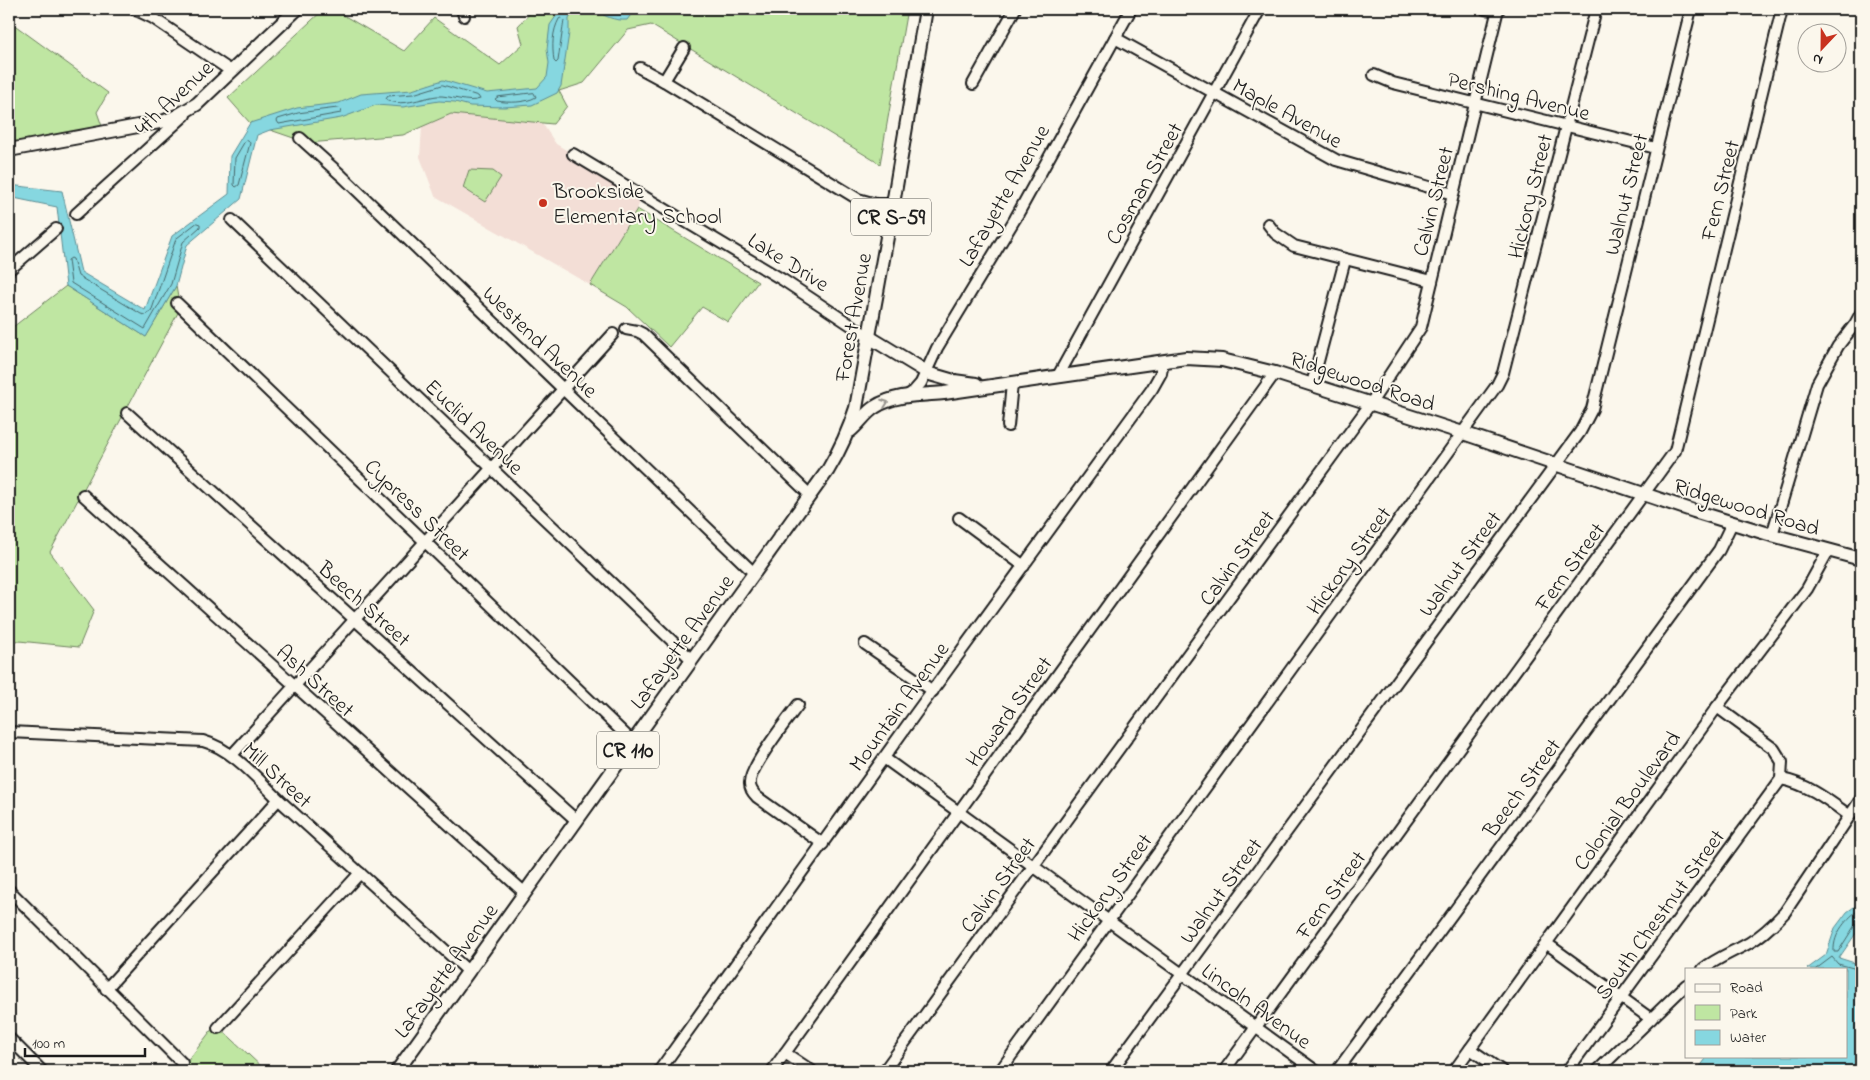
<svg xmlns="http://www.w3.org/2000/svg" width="1870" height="1080" viewBox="0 0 1870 1080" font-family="'Indie Flower',sans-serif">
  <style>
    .built { fill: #f3ded6 }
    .green { fill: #bfe6a2; stroke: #6e815f }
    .water { fill: #86d7e0; stroke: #5c8c92 }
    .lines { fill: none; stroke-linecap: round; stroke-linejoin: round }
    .shore { stroke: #46676a; stroke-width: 1 }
    .minor-casing { stroke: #1c1c1c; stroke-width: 14 }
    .major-casing { stroke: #1c1c1c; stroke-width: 16 }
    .minor { stroke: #fbf7ec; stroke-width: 10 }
    .major { stroke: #fbf7ec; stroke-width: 12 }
    .oneway { stroke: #97948e }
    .poi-dot { fill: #c8321e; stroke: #fbf7ec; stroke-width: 2 }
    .labels { text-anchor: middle; stroke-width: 4; stroke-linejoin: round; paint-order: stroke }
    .shield { fill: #fbf7ec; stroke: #5f5e5a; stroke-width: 1 }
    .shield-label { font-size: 21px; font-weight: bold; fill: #1c1c1c }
    .street-label { font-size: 22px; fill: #1c1c1c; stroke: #fbf7ec }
    .poi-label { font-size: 22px; fill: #1c1c1c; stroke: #fbf7ec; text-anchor: start }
  </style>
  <rect width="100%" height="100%" fill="#fbf7ec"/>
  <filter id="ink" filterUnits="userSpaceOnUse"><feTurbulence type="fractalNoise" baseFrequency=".02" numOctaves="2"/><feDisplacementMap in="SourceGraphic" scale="10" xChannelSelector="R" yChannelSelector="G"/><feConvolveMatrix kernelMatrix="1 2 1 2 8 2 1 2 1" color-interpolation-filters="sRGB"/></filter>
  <g filter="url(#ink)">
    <path class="built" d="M451 114 542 123 556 144 642 195 637 210 590 285 435 196 420 157 422 127Z"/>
    <g class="green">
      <path d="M324 9H333L404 51 434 18 500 65 523 44 518 26 534 9H907L880 164 651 25 628 30 584 83 559 91 567 106 553 124 451 114 403 135 308 143 250 123 228 98Z"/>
      <path d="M9 21 108 93 97 112 104 132 9 150Z"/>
      <path d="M469 170 493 171 501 177 485 202 463 188Z"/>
      <path d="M637 209 758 282 728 322 702 307 669 347 627 307 590 285Z"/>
      <path d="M66 286 146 337 176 286 180 309 50 552 94 610 79 647 9 640V330Z"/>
      <path d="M216 1024 266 1071H180Z"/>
    </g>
    <g class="water">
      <path d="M561 9H574L569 19V33L561 86 557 93 532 105 504 107 470 106 455 102 439 101 403 107 376 105 341 118 270 130 257 135 241 199 187 245 176 286 146 337 66 286 57 207 9 197V185L62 191 81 272 145 310 172 236 229 194 230 156 250 123 297 108 339 103 361 94 412 90 443 80 487 93 537 88 547 77 549 63 547 49 550 25Z"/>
      <path d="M593 9H635L627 20C614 21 604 16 593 9Z"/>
      <path d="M1861 902V926L1839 958 1861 965V1071H1697L1708 1056H1846V969H1807L1826 955 1835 928 1847 912Z"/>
    </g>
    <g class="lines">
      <g class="shore">
        <path d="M562 18 564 20 558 61 556 63 554 61C552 46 552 32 559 19Z"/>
        <path d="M443 85 478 96 480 99C468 104 450 95 437 96 421 98 400 108 386 99L388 96 413 94Z"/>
        <path d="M534 93 536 97C526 103 508 103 497 101L495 99 498 97Z"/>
        <path d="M340 108 342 110 341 113 279 124 277 121 278 119 298 113Z"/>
        <path d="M248 140 250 143 239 185 236 187 234 185 235 158 245 141Z"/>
        <path d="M197 223 200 224V227L183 242 171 284 145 329 71 283 68 260 71 258 73 259 78 276 141 314 145 315 151 312 176 239Z"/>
        <path d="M1861 908C1847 918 1833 933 1834 952H1838L1855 925 1861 923"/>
        <path d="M1816 969 1832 957 1838 964 1861 970"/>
      </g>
      <defs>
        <g id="minor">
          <path d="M134 9 153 18 231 71"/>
          <path d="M462 9 464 16"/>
          <path d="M1485 9 1498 11"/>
          <path d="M1115 38 1336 160 1453 194"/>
          <path d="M640 68 664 81 858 199 876 204H893"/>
          <path d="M1374 75 1393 83 1656 148"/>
          <path d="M664 81 684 48"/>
          <path d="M973 84 1015 9"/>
          <path d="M300 138 342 176 754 573"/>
          <path d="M573 154 783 280 869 337"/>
          <path d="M76 214 185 115"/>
          <path d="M232 220 692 660"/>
          <path d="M1268 224 1275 233 1294 246 1432 281"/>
          <path d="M9 270 56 229"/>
          <path d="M177 303 633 742"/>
          <path d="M626 329 637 331 643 334 810 495"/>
          <path d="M1058 376 1260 9"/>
          <path d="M1312 384 1345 260"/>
          <path d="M907 396 914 391 921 383 937 348 1015 219 1131 9"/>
          <path d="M127 413 577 821"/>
          <path d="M1008 426 1012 383"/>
          <path d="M83 495 525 893"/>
          <path d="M959 518 1024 566"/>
          <path d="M1772 535 1817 384 1838 346 1855 324 1861 313"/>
          <path d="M865 644 933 691"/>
          <path d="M798 705C788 719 748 769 750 784 750 789 753 793 757 797L823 844"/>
          <path d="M9 732 203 741C236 750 263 786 288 808 348 863 408 917 468 971"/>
          <path d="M232 755 613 334"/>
          <path d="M884 758 1316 1071"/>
          <path d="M1781 779C1808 784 1828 800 1850 816"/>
          <path d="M9 890 182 1063"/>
          <path d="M1546 943 1651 1019"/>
          <path d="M1703 969C1717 958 1733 952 1749 943 1763 935 1774 924 1785 912L1861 799"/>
          <path d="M106 989 278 800"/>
          <path d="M218 1028 360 873"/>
          <path d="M9 1038 42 1071"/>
          <path d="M1470 1049 1502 1071"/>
          <path d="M785 1053 812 1071"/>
          <path d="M659 1071 916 713 1152 389 1161 373 1163 361"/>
          <path d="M772 1071 1275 373"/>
          <path d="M884 1071 1371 403 1421 327 1498 9"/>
          <path d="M1000 1071 1497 385 1503 373 1596 9"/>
          <path d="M1111 1071 1580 432 1592 409 1691 9"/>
          <path d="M1224 1071 1675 451 1782 9"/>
          <path d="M1337 1071 1719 550 1732 523"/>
          <path d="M1454 1071 1717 707 1807 589 1828 551"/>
          <path d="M1567 1071 1781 779 1782 762 1774 749 1717 707"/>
          <path d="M1597 1071 1686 985"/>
        </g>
        <g id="major">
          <path d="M9 150 165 121 177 116 197 104 297 9"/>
          <path d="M869 337 930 374 954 381 976 384"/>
          <path d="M850 431C859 424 865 413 875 407 895 394 922 395 944 393L1186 358 1222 360 1275 373 1463 433 1694 511 1772 535 1861 559"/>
          <path d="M397 1071 828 470C840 450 849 430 856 408L893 204 926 9"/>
        </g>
      </defs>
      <use href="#minor" class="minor-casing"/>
      <use href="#major" class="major-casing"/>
      <use href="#minor" class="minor"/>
      <use href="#major" class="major"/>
    </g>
    <defs><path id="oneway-chevron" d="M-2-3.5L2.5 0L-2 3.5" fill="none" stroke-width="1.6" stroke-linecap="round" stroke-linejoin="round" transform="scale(1.25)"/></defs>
    <use class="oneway" href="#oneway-chevron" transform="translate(885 403) rotate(-20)"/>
  </g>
  <circle class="poi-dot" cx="543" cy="203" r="5"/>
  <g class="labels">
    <g class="shield">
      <rect x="851" y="198.5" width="80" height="37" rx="4"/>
      <rect x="597" y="731.5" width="62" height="37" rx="4"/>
    </g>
    <g class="shield-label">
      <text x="891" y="224">CR S-59</text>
      <text x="628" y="757">CR 110</text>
    </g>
    <g class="street-label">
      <text transform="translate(1519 95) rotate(14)" y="8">Pershing Avenue</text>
      <text transform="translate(173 97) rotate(-43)" y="8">4th Avenue</text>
      <text transform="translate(1288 112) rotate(29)" y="8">Maple Avenue</text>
      <text transform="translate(1143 183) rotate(-61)" y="8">Cosman Street</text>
      <text transform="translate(1719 190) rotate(-76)" y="8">Fern Street</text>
      <text transform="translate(1625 194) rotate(-76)" y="8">Walnut Street</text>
      <text transform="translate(1003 195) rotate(-60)" y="8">Lafayette Avenue</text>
      <text transform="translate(1529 196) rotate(-76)" y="8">Hickory Street</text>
      <text transform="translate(1432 201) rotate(-76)" y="8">Calvin Street</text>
      <text transform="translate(789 261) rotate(32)" y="8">Lake Drive</text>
      <text transform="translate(852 317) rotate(-80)" y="8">Forest Avenue</text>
      <text transform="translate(541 341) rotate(44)" y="8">Westend Avenue</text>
      <text transform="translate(1363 380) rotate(18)" y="8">Ridgewood Road</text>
      <text transform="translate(475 426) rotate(44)" y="8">Euclid Avenue</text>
      <text transform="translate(1747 506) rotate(17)" y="8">Ridgewood Road</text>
      <text transform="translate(418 509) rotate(44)" y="8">Cypress Street</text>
      <text transform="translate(1236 557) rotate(-54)" y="8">Calvin Street</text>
      <text transform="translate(1348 560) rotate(-54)" y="8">Hickory Street</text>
      <text transform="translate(1459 563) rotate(-54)" y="8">Walnut Street</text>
      <text transform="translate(1569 566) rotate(-54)" y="8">Fern Street</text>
      <text transform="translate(365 603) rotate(42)" y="8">Beech Street</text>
      <text transform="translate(681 641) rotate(-54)" y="8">Lafayette Avenue</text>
      <text transform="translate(316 680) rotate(42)" y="8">Ash Street</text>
      <text transform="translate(898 706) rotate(-54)" y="8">Mountain Avenue</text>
      <text transform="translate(1008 711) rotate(-54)" y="8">Howard Street</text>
      <text transform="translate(278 774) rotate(43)" y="8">Mill Street</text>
      <text transform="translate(1521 787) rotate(-54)" y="8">Beech Street</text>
      <text transform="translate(1626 800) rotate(-54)" y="8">Colonial Boulevard</text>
      <text transform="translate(997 884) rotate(-54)" y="8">Calvin Street</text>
      <text transform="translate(1109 887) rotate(-54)" y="8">Hickory Street</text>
      <text transform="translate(1220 890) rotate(-54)" y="8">Walnut Street</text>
      <text transform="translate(1330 894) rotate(-54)" y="8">Fern Street</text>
      <text transform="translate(1659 914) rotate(-54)" y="8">South Chestnut Street</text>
      <text transform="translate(445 970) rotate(-54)" y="8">Lafayette Avenue</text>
      <text transform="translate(1257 1005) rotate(36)" y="8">Lincoln Avenue</text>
    </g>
    <g class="poi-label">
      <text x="553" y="198">Brookside<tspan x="553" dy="25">Elementary School</tspan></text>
    </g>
  </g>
  <rect width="1870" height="1080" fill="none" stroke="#fbf7ec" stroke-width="30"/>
  <rect x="15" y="15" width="1840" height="1050" fill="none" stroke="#1c1c1c" stroke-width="2" filter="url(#ink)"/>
  <rect x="1685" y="968" width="162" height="90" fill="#fbf7ec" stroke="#a29f99"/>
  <rect x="1695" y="984" width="25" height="8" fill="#fbf7ec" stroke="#a29f99"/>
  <text x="1730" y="992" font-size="15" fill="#1c1c1c">Road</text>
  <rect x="1695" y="1005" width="25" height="15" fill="#bfe6a2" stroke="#a29f99"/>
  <text x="1730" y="1018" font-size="15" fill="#1c1c1c">Park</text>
  <rect x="1695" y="1030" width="25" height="15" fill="#86d7e0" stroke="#a29f99"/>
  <text x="1730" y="1042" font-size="15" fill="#1c1c1c">Water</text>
  <g transform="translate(1822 48) rotate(202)"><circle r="24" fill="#fbf7ec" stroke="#a29f99"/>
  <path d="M0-4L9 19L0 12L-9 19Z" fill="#c8321e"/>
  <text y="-8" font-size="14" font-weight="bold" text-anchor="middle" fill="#1c1c1c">N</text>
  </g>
  <path d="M25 1048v8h120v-8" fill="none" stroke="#1c1c1c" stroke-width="2.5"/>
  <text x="32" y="1048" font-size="15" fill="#1c1c1c" stroke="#fbf7ec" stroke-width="4" paint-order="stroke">100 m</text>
</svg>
